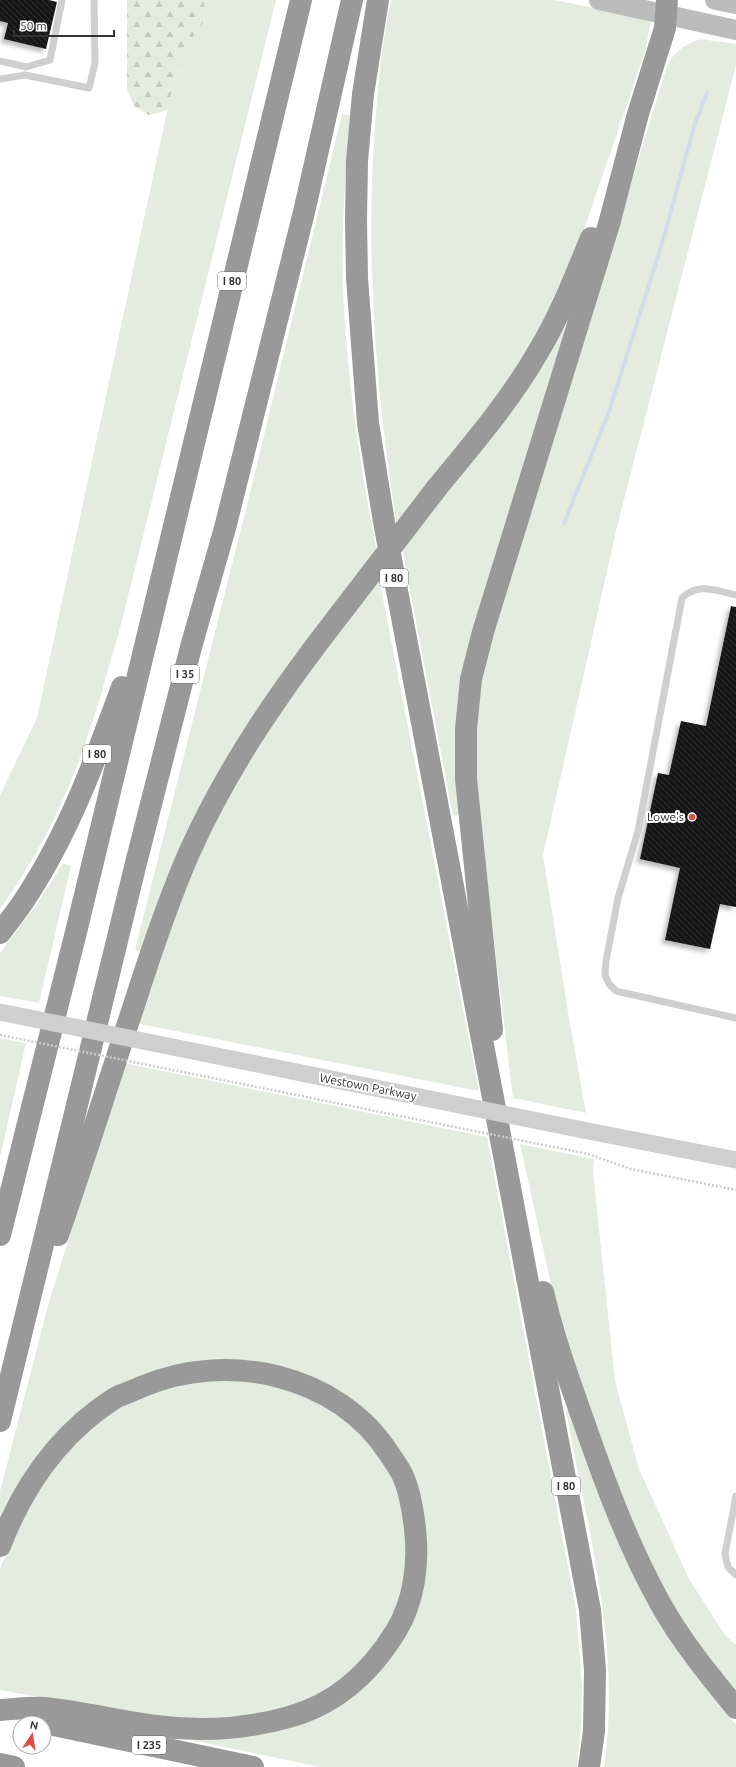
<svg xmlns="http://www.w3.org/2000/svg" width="736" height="1767" viewBox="0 0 736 1767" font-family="Ubuntu,sans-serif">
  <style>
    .grass { fill: #e4ebdf }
    .forest { fill: url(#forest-firs) }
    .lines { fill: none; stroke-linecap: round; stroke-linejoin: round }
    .stream { stroke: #d0ddec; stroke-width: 4 }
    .building { fill: url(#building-back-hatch); filter: url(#shadow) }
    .path { stroke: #ccc; stroke-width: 2.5; stroke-dasharray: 2 2; stroke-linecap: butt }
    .service { stroke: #cfcfcf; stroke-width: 7 }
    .tertiary { stroke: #cfcfcf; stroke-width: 17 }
    .secondary { stroke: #bcbcbc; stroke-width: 20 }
    .motorway { stroke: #999; stroke-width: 22 }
    .path-bridge { stroke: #ccc; stroke-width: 2.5; stroke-dasharray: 2 2; stroke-linecap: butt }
    .tertiary-bridge { stroke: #cfcfcf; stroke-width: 17 }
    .motorway-bridge { stroke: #999; stroke-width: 22 }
    .poi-dot { fill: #dd4d41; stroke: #fff; stroke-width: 1.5 }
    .labels { text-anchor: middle; stroke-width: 4; stroke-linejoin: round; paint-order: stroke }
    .shield { fill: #fff; stroke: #707070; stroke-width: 1 }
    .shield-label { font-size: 11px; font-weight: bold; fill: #323232 }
    .poi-label { font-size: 12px; fill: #323232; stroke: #fff; text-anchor: end }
    .street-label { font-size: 12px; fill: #323232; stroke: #fff }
  </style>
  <defs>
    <pattern id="forest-firs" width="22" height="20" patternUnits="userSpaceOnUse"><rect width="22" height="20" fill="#e4ebdf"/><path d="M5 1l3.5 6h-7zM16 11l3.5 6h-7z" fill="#c4cac0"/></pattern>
    <pattern id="building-back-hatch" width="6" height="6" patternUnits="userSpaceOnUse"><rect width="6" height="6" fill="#191919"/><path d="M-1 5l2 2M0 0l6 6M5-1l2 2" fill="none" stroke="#323232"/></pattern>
    <filter id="shadow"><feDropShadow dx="-3.5" dy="3.5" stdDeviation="2" flood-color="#0004"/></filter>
  </defs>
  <rect width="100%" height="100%" fill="#fff"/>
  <g class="grass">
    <path d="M205 0H276L122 621C108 670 95 720 76 768 57 818 31 866 0 909V795L37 718 172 88 184 48 203 23Z"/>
    <path d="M391 0H555L651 20 645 52 570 270 532 346 505 385 397 527C376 391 365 263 375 126 378 84 382 41 391 0Z"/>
    <path d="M700 39 736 44V65L617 527 543 855 568 1012 586 1113 513 1098 476 790 477 707 484 664 666 69C673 51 684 46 700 39Z"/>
    <path d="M342 114 350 115C345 179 340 244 344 309 349 391 361 472 377 552L308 644 146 953 135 950 250 493Z"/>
    <path d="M566 326 470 640 461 690 459 815 453 816 402 548 525 390Z"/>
    <path d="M379 578 479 1091 135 1023 167 923 236 773Z"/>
    <path d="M63 863 71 866 39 1003 0 996V953L39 901Z"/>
    <path d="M0 1038 26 1043 0 1157Z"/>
    <path d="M124 1063 487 1137 576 1610 582 1686 581 1723 577 1767H320L177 1737 305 1719 416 1604 398 1451 275 1368 110 1393 0 1531V1491L49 1302Z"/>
    <path d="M520 1144 594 1159 593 1171 615 1381 639 1469 689 1579 725 1635 736 1645V1696L679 1618 655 1575 624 1508 577 1379 550 1280Z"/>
    <path d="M232 1379 281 1387 331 1408 367 1438 391 1476 405 1516 406 1563 403 1585 397 1606 388 1625 363 1660 343 1677 316 1695 289 1707 244 1718 183 1719 127 1713 0 1690V1568L27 1506 53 1463 89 1427 131 1400 183 1383Z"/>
    <path d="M566 1410H569L662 1627 681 1657 736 1725V1767H604C622 1648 587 1527 566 1410Z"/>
  </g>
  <path class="forest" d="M127 0H205L203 23 184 48 172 88 168 110 149 115 134 106 127 89Z"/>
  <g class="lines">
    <path class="stream" d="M564 523 609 412 663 240 695 123 707 93"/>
  </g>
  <g class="building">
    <path d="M0 0H49L57 2 46 49 4 39 8 23 0 21Z"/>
    <path d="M731 606 736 607V907L720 904 710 949 665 940 680 868 640 859 658 773 669 775 681 721 706 726Z"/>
  </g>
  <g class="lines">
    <path class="path" d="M588 1154 631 1169 736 1190"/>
    <g class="service">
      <path d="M0 61 26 67 50 60 62 0"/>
      <path d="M0 79 25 75 89 88 95 63 94 0"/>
      <path d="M736 595C717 591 698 582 682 598L638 831 618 898 606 961 605 975 609 984 616 991 736 1018"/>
      <path d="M736 1496 725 1554 728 1567 736 1575"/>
    </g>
    <path class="tertiary" d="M583 1130 736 1160"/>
    <g class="secondary">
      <path d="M599 0 736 30"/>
      <path d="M715 0 736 4"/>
    </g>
    <g class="motorway">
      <path d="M378 0 363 94 357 161 356 220 357 278 368 423 384 522 590 1610 595 1670 594 1731 589 1767"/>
      <path d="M436 489C472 445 510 401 538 352 560 316 575 277 591 238"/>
      <path d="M0 933C9 921 19 909 27 896 69 832 96 758 122 687"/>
      <path d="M492 1030 466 779V729L471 679 483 632 609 224 638 114 665 28 667 0"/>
      <path d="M0 1235 77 928 301 0"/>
      <path d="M58 1235C85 1158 109 1080 135 1002 151 952 168 901 189 853 229 764 281 690 340 614"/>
      <path d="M543 1292C554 1339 570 1383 586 1428 607 1488 629 1547 660 1603 681 1641 709 1675 736 1708"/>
      <path d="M0 1421 136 863 191 647 225 528 304 212 352 0"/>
      <path d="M0 1546C23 1486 60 1433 115 1398 123 1394 133 1391 141 1387 227 1350 339 1374 390 1455 394 1461 399 1468 402 1474 410 1491 413 1510 415 1529 419 1563 414 1602 396 1631 371 1672 336 1704 289 1717 246 1729 200 1732 156 1726 119 1721 82 1712 45 1708 30 1707 15 1709 0 1710"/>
      <path d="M44 1723 253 1767"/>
      <path d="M0 1764 14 1767"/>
    </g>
    <path class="path-bridge" d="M0 1035 588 1154"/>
    <path class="tertiary-bridge" d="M0 1012 583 1130"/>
    <path class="motorway-bridge" d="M340 614 436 489"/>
  </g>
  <circle class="poi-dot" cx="692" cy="817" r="4"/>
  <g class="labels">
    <g class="shield">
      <rect x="218" y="272" width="28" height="18" rx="3"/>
      <rect x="380" y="569" width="28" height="18" rx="3"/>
      <rect x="171" y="665" width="28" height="18" rx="3"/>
      <rect x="83" y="745" width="28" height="18" rx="3"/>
      <rect x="552" y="1477" width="28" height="18" rx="3"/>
      <rect x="132" y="1736" width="34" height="18" rx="3"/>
    </g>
    <g class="shield-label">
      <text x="232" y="285">I 80</text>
      <text x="394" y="582">I 80</text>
      <text x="185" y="678">I 35</text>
      <text x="97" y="758">I 80</text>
      <text x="566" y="1490">I 80</text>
      <text x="149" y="1749">I 235</text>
    </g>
    <g class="poi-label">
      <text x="684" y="821">Lowe's</text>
    </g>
    <g class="street-label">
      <text transform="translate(368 1087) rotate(11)" y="4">Westown Parkway</text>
    </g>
  </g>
  <g transform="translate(32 1735) rotate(12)"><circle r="19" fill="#ffffff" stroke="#adadad"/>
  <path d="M0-3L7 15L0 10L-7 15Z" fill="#dd4d41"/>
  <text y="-6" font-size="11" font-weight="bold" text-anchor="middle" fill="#323232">N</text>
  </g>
  <path d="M14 30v6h100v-6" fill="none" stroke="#323232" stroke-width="2"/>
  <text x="20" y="30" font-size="12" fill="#323232" stroke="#ffffff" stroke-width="3" paint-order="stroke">50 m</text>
</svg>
